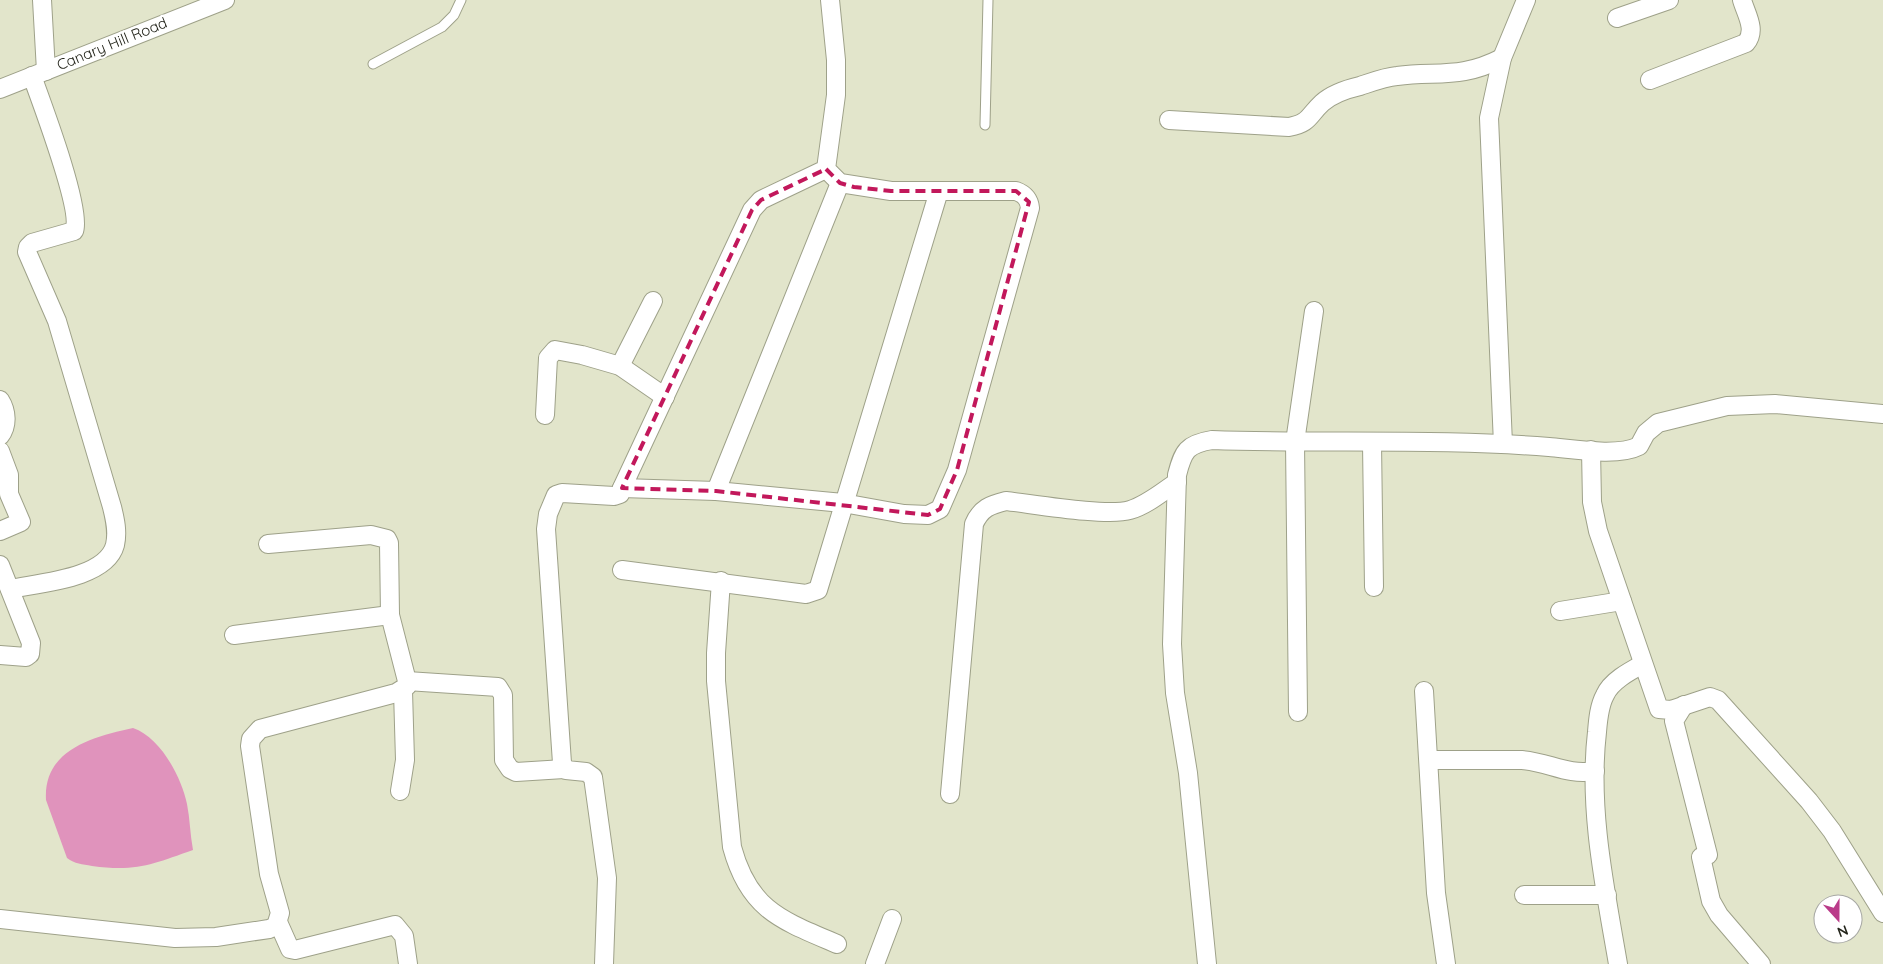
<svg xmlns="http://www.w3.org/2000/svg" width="1883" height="964" viewBox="0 0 1883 964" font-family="Quicksand,sans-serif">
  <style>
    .water { fill: #e093bc }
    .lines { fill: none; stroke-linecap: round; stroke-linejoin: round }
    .service-casing { stroke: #9ea189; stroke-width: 11 }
    .minor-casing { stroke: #9ea189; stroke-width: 20 }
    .service { stroke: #fff; stroke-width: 9 }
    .minor { stroke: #fff; stroke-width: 18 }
    .marked { fill: none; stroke: #c2185b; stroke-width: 4; stroke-dasharray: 10 6; stroke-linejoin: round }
    .labels { text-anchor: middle; stroke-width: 4.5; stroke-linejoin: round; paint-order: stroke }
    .street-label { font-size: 15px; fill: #24251b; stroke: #fff }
  </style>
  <rect width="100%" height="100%" fill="#e2e5cb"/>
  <path class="water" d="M133 728C160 737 181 776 187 804 190 819 190 834 193 850 153 864 137 872 92 866 82 864 75 864 67 858L46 800C43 750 92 737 133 728Z"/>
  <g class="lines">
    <defs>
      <g id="service">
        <path d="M373 64 442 27 454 15 461 0"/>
        <path d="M985 125 988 0"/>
      </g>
      <g id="minor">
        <path d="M42 0 46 71"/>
        <path d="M1617 18 1669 0"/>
        <path d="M1650 80 1746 43C1757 30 1746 14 1742 0"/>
        <path d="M0 89 225 0"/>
        <path d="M1169 120 1289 127C1310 123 1308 116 1322 103 1332 94 1347 89 1360 86 1372 82 1385 77 1397 76 1439 71 1461 79 1502 58"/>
        <path d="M826 169 840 183 891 191H1016C1024 194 1029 198 1030 208L957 470 940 509 928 515 904 514 843 503 716 491 622 488 752 210 761 200 826 169 836 95V60L830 0"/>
        <path d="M620 366 653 301"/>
        <path d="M0 400C7 411 8 426 0 436"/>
        <path d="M545 415 548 358 555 350 582 355 620 366 665 397"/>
        <path d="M1372 443 1374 587"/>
        <path d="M1503 444 1489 118 1502 58 1526 0"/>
        <path d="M1591 450 1592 502 1598 531 1659 709 1671 710 1710 697 1718 700 1809 801 1832 831 1883 913"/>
        <path d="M0 451 9 475V494L21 522 0 531"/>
        <path d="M716 491 840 183"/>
        <path d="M0 565 31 643 30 654 26 657 0 655"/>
        <path d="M622 570 806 594 818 590 939 191"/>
        <path d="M721 581 716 653V681L732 847C749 910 781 920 837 944"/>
        <path d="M10 589C38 583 106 579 115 545 118 532 115 519 112 507L57 321 27 252 28 247 32 243 74 231C83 212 41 101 32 76"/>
        <path d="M1560 611 1622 601"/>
        <path d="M234 635 390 615"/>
        <path d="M407 681 498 687 503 695 504 760 510 769 516 772 564 769"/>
        <path d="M1424 691 1436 893 1446 964"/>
        <path d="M1684 705 1674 721 1708 855"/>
        <path d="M1298 712 1295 442 1314 311"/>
        <path d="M1429 760H1522C1549 762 1567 776 1595 771"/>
        <path d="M400 791 405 760 403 691"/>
        <path d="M950 794 974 524C981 508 990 505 1006 501 1033 504 1107 517 1130 510 1147 505 1162 492 1177 482"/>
        <path d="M1701 857 1711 901 1719 915 1761 964"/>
        <path d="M1524 895H1607"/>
        <path d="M0 919 175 938 216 937 269 929 276 926 280 913 269 874 250 746 251 739 260 729 396 693 407 686V681L390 615 389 543 387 539 371 535 268 544"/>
        <path d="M278 922 290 949 295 950 395 925 404 936 408 964"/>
        <path d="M604 964 607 878 593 777 586 772 566 770 562 763 546 529 548 514 556 495 562 493 614 496 620 494 622 488"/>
        <path d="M875 964 892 919"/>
        <path d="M1207 964 1188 773 1175 693 1172 644 1177 475C1183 451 1187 444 1212 440 1324 444 1437 438 1549 447 1573 449 1618 457 1639 446L1646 433 1658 423 1727 406 1775 404 1883 414"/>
        <path d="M1618 964C1605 888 1588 809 1597 732 1598 720 1599 706 1605 695 1611 681 1630 671 1643 664"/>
      </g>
    </defs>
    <use href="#service" class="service-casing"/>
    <use href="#minor" class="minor-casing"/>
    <use href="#service" class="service"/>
    <use href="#minor" class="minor"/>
  </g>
  <path class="marked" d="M826 169 840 183 854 187 891 191H1016L1029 202 957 470 940 509 928 515 716 491 622 488 752 210 761 200Z"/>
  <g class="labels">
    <g class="street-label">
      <text transform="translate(112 44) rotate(-22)" y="5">Canary Hill Road</text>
    </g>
  </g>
  <g transform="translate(1838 919) rotate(159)"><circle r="24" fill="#ffffff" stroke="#a7a8a4"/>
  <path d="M0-4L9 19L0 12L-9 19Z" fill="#ba3b89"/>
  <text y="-8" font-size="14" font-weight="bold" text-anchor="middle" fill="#24251b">N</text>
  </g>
</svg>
